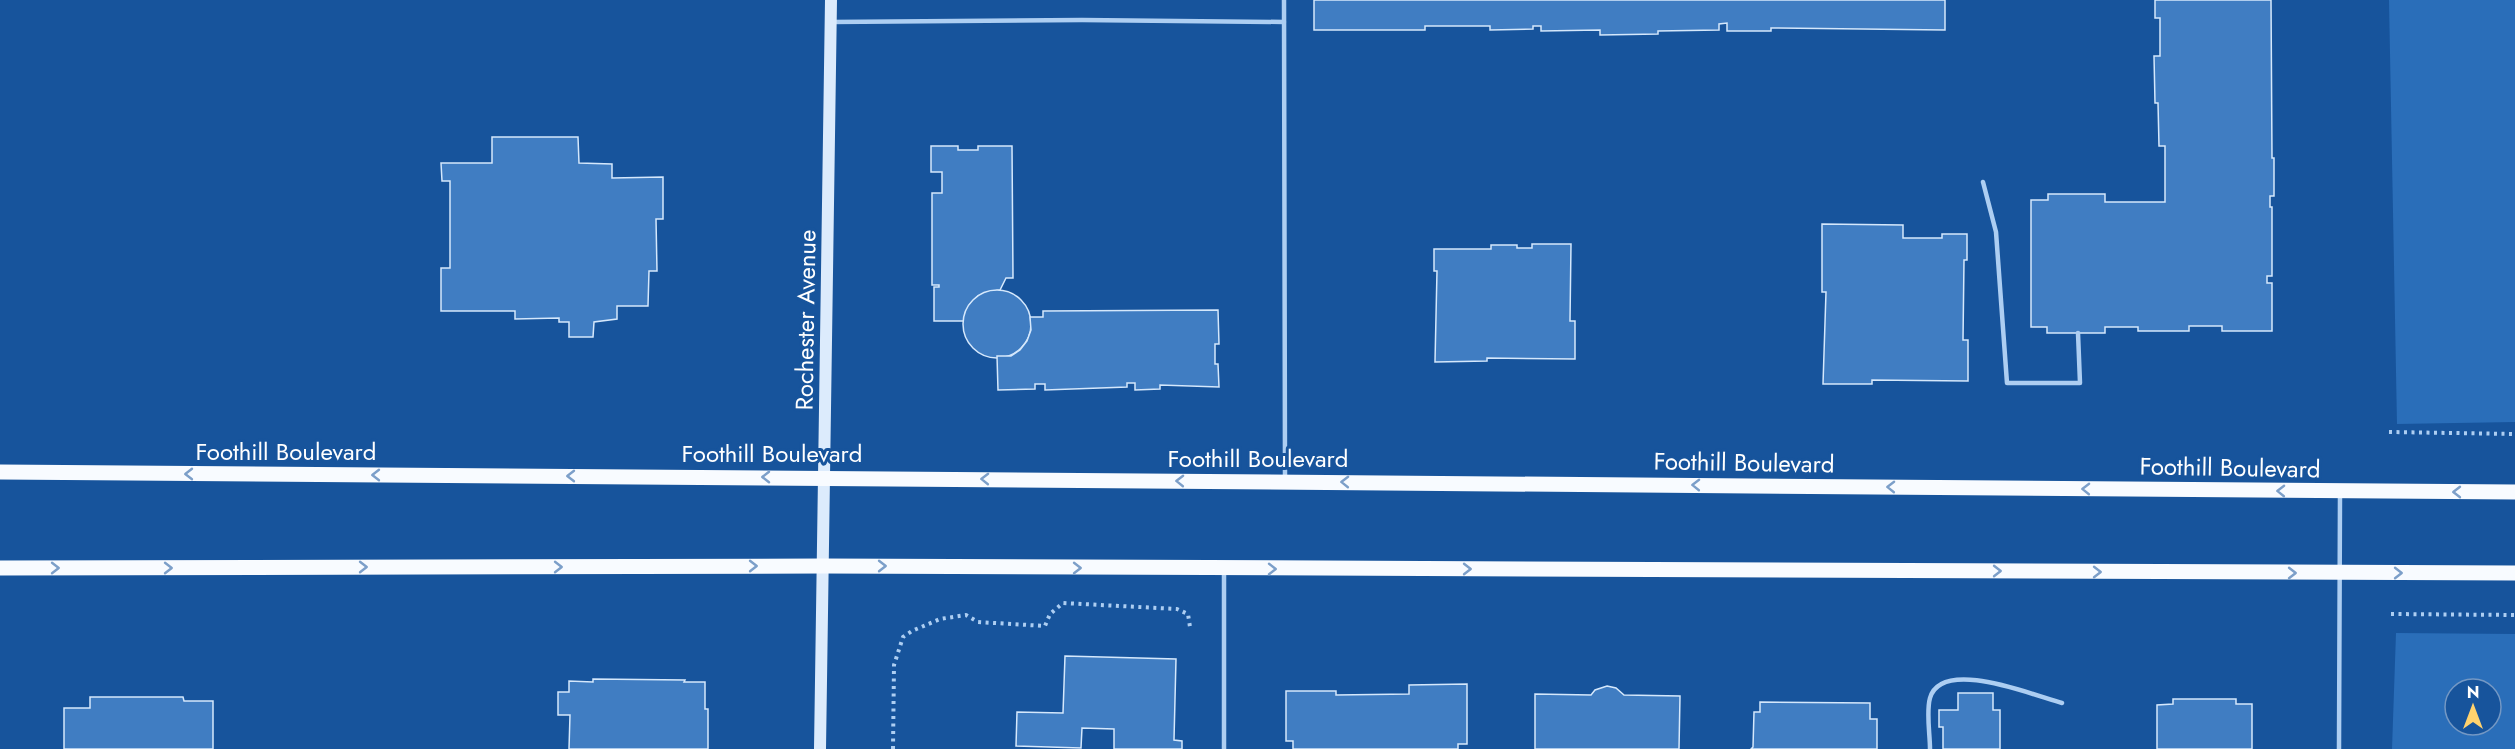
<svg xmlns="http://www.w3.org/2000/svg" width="2515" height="749" viewBox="0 0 2515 749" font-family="Jost,sans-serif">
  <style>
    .green { fill: #2a6eb9; fill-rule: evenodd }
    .building { fill: #407dc2; stroke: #d5e8fc; stroke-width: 1.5 }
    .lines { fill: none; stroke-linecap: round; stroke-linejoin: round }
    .path { stroke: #adcef2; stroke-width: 4; stroke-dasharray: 3 4.5; stroke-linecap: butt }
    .lane { stroke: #adcef2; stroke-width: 4.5 }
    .secondary { stroke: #dcebfc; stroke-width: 12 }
    .primary { stroke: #f8fbff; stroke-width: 15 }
    .oneway { stroke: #7c9fc9 }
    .labels { text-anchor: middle; stroke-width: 6; stroke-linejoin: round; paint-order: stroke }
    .street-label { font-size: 24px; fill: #fff; stroke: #17549c }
  </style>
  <rect width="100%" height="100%" fill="#17549c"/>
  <g class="green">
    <path d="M2389 0H2515V422L2397 424Z"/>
    <path d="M2396 633 2515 634V749H2392ZM2455 689H2491V725H2455Z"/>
  </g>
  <g class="building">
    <path d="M1314 0H1945V30L1771 28V31H1727V23L1719 24V30L1658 31V34L1600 35V30L1541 31V26H1533V29L1490 30V26H1425V30H1314Z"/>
    <path d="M2155 0H2271L2272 158H2274V196H2270V207H2272V276H2267V283H2272V331H2222V326H2189V331H2138V327H2105V333H2047V327H2031V200H2048V194H2105V202H2165V146H2159L2158 103H2155L2154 56H2160V18H2155Z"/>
    <path d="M492 137H578L579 163 612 164V178L663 177V219H656L657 271H649L648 306H617V319L594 322 593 337H569V322H559V318L515 319V311H441V268H450V181H442L441 163H492Z"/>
    <path d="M931 146H958V150H978V146H1012L1013 278H1006L1000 290 988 292 978 296 970 304 965 314V321H934V287H939V285H932V193H942V172H931Z"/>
    <path d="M1822 224 1903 225V238H1942V234H1967V260H1964L1963 340H1968V381L1872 380V384H1823L1826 292H1822Z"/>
    <path d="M1532 244H1571L1570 321H1575V359L1487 358V361L1435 362 1437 271H1434V249H1491V245H1517V248H1532Z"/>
    <circle cx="997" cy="324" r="34"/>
    <path d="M1218 310 1219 344H1215V364H1218L1219 387 1160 385V389L1135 390V383H1127V387L1045 390V384H1035V389L998 390 997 356H1011L1020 350 1027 341 1031 330 1030 317H1043V311Z"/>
    <path d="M1065 656 1176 659 1174 740 1182 741V749H1114V729L1082 728 1081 748 1016 746 1017 712 1063 713Z"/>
    <path d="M593 679 685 680 684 682H705V709H708V749H569L570 715H558V692H569V681L593 682Z"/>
    <path d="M1467 684V744H1458V749H1293V741H1286V691H1336V695L1409 694V685Z"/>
    <path d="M1607 686 1616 688 1624 695 1680 696 1679 749H1535V694L1591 695 1595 690Z"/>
    <path d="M1958 693H1993V710H2000V749H1943V727H1939V710H1958Z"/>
    <path d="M90 697H183L184 701H213V749H64V708H90Z"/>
    <path d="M2173 699H2236V704H2252V749H2157V705L2173 704Z"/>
    <path d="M1760 702 1870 703V719H1877V749H1751L1753 747 1754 712H1760Z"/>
  </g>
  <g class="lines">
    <g class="path">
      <path d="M2389 432 2515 434"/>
      <path d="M2391 614 2515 615"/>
      <path d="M893 749 894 665 903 637 912 631 940 619 966 615 978 622 1045 626 1050 614 1063 603 1177 609 1188 614 1190 627"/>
    </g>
    <g class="lane">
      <path d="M1284 0 1285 478"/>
      <path d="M831 22 1082 20 1284 22"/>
      <path d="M1983 182 1996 232 2007 383H2080L2078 333"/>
      <path d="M1224 749V571"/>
      <path d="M1930 749C1930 734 1926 712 1930 698 1942 657 2035 696 2062 703"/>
      <path d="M2339 749 2340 494"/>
    </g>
    <path class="secondary" d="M820 749 831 0"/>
    <g class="primary">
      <path d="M0 472 2515 492"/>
      <path d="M0 568 823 566 2515 573"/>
    </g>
  </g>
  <defs><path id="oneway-chevron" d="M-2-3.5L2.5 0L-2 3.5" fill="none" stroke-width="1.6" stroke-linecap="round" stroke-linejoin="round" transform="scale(1.5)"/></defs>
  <g class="oneway">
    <use href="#oneway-chevron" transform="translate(189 474) rotate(-180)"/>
    <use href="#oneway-chevron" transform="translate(376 475) rotate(-180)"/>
    <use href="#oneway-chevron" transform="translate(571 476) rotate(-180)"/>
    <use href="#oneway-chevron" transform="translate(766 477) rotate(-180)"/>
    <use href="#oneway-chevron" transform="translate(985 479) rotate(-179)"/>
    <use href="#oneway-chevron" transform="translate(1180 481) rotate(-179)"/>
    <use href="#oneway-chevron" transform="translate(1345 482) rotate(-179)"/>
    <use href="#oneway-chevron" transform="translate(1696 485) rotate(-179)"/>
    <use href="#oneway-chevron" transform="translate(1891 487) rotate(-179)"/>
    <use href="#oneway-chevron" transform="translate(2086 489) rotate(-179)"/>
    <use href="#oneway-chevron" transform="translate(2281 491) rotate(-179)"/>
    <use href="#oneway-chevron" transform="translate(2457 492) rotate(-180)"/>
    <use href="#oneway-chevron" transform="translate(753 566)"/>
    <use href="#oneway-chevron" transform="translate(882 566)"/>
    <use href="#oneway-chevron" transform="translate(363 567)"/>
    <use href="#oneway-chevron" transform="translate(558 567)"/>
    <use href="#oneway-chevron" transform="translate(55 568)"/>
    <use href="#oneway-chevron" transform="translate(168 568)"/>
    <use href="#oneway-chevron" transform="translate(1077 568)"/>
    <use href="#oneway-chevron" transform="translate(1272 569)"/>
    <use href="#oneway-chevron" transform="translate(1467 569)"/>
    <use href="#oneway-chevron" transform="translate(1997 571)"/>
    <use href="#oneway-chevron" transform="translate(2097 572)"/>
    <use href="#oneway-chevron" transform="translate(2292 573)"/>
    <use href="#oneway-chevron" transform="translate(2398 573)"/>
  </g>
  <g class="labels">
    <g class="street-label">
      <text transform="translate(806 320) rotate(-89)" y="8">Rochester Avenue</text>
      <text x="286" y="460">Foothill Boulevard</text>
      <text x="772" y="462">Foothill Boulevard</text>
      <text x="1258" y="467">Foothill Boulevard</text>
      <text transform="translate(1744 463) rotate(1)" y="8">Foothill Boulevard</text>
      <text transform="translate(2230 468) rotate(1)" y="8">Foothill Boulevard</text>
    </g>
  </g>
  <g transform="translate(2473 707)"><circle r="28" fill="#17549c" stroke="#7498c4" stroke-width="1.5"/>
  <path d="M0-4.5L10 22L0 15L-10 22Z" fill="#ffd26e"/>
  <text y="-9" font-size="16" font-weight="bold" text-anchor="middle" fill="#ffffff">N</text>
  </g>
</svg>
